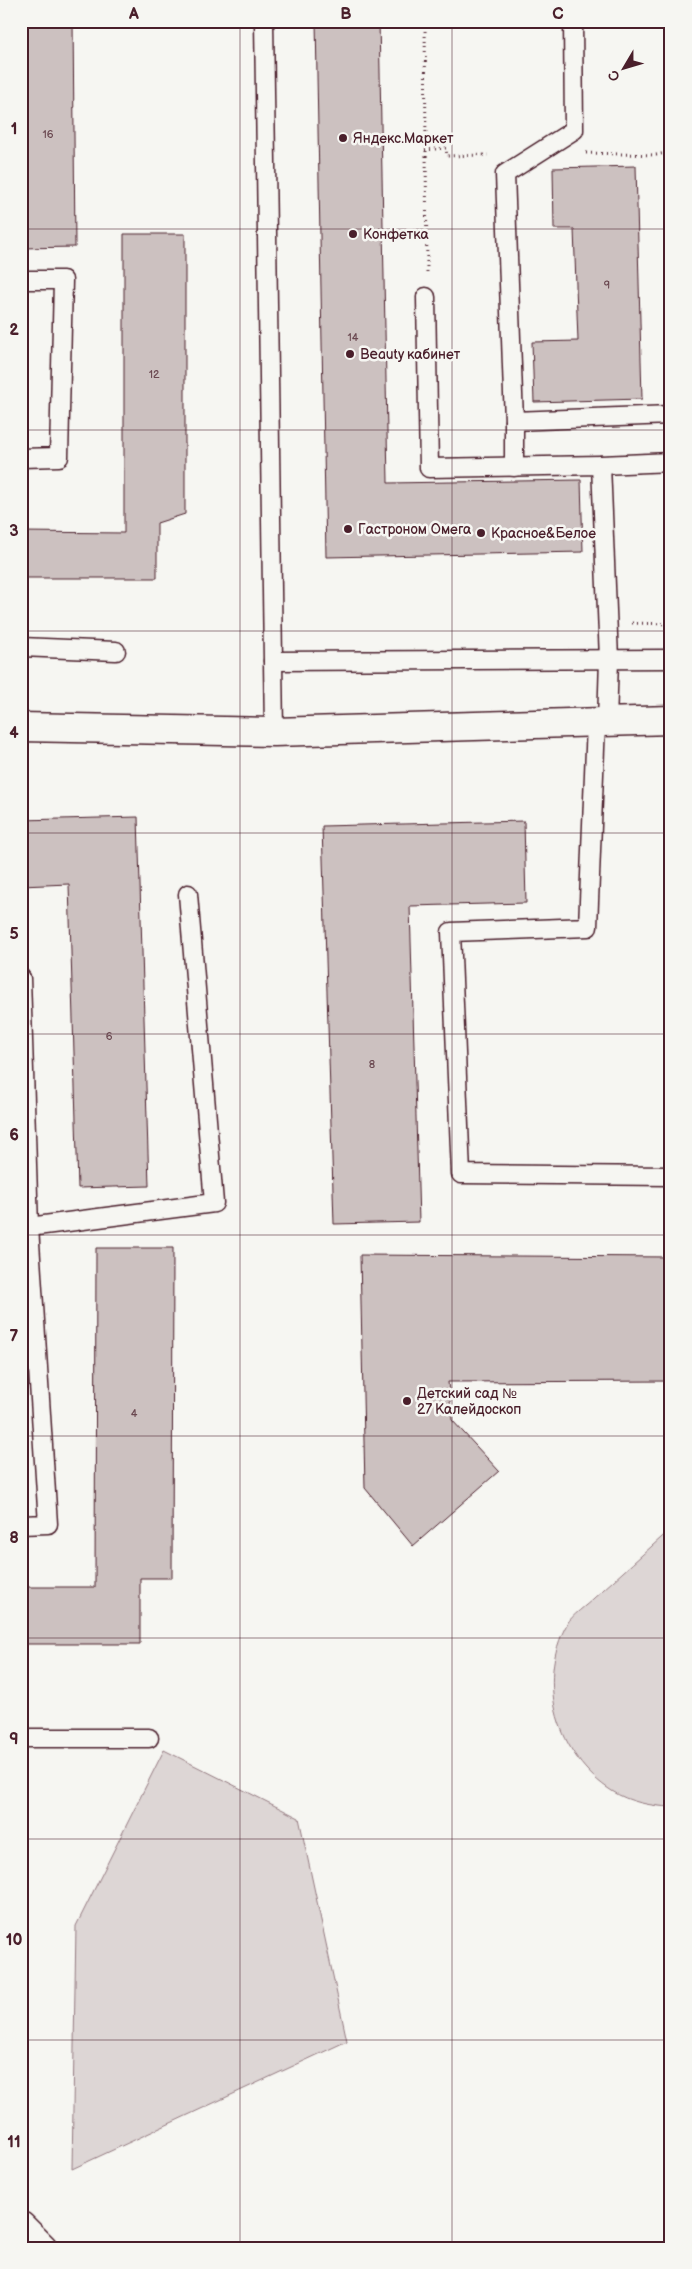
<svg xmlns="http://www.w3.org/2000/svg" width="692" height="2269" viewBox="0 0 692 2269" font-family="'Balsamiq Sans',sans-serif">
  <style>
    .green { fill: #ddd6d5; stroke: #947a80 }
    .building { fill: #ccc1c0; stroke: #4a1f2b }
    .lines { fill: none; stroke-linecap: round; stroke-linejoin: round }
    .lane-casing { stroke: #4a1f2b; stroke-width: 21 }
    .street-casing { stroke: #4a1f2b; stroke-width: 31 }
    .path { stroke: #4a1f2b; stroke-width: 3; stroke-dasharray: 1 4; stroke-linecap: butt }
    .lane { stroke: #f6f6f2; stroke-width: 18 }
    .street { stroke: #f6f6f2; stroke-width: 28 }
    .grid { fill: none; stroke: #4a1f2b; stroke-width: 1; stroke-opacity: 0.55 }
    .poi-dot { fill: #4a1f2b; stroke: #f6f6f2; stroke-width: 2 }
    .labels { text-anchor: middle; stroke-width: 5; stroke-linejoin: round; paint-order: stroke }
    .number-label { font-size: 11px; fill: #6a4850 }
    .poi-label { font-size: 14px; fill: #4a1f2b; stroke: #f6f6f2; text-anchor: start }
    .neatline { fill: none; stroke: #4a1f2b; stroke-width: 2 }
    .grid-label { font-size: 16px; text-anchor: middle; font-weight: bold; fill: #4a1f2b }
  </style>
  <rect width="100%" height="100%" fill="#f6f6f2"/>
  <filter id="ink" filterUnits="userSpaceOnUse"><feTurbulence type="fractalNoise" baseFrequency=".02" numOctaves="2"/><feDisplacementMap in="SourceGraphic" scale="10" xChannelSelector="R" yChannelSelector="G"/><feConvolveMatrix kernelMatrix="1 2 1 2 8 2 1 2 1" color-interpolation-filters="sRGB"/></filter>
  <g filter="url(#ink)">
    <g class="green">
      <path d="M671 1529V1807C651 1806 629 1802 612 1791 558 1757 535 1682 567 1624 572 1615 586 1606 594 1598 620 1575 645 1552 671 1529Z"/>
      <path d="M164 1750 299 1818 347 2041 72 2169 76 1926Z"/>
    </g>
    <g class="building">
      <path d="M21 21H73L75 247 21 248Z"/>
      <path d="M316 21H379L388 483 581 480 583 552 326 557Z"/>
      <path d="M636 166 642 399 534 402 532 342 578 341 574 229H554L553 168Z"/>
      <path d="M124 234H185V514L157 523V578H21V532L124 533Z"/>
      <path d="M138 817 149 1186 78 1188 69 884 21 886V820Z"/>
      <path d="M524 821 526 903 410 906 419 1222 334 1224 322 826Z"/>
      <path d="M96 1248H173L172 1578H140V1644H21V1587H95Z"/>
      <path d="M360 1255 671 1257V1381L448 1382 452 1420 499 1471 413 1546 365 1488Z"/>
    </g>
    <g class="lines">
      <defs>
        <g id="lane">
          <path d="M264 21 274 732"/>
          <path d="M573 21 574 130 505 174 514 421 671 415"/>
          <path d="M21 280H63L59 457 21 458"/>
          <path d="M426 297 429 468 601 465 609 659 607 723"/>
          <path d="M601 465 671 462"/>
          <path d="M514 467V421"/>
          <path d="M21 647 116 651"/>
          <path d="M273 661 671 659"/>
          <path d="M596 723 588 927 451 932 461 1174 671 1176"/>
          <path d="M21 978 29 1227 21 1228"/>
          <path d="M21 1525 48 1524 29 1227 214 1203 188 894"/>
          <path d="M21 1738H149"/>
        </g>
        <g id="street">
          <path d="M21 727 274 732 671 720"/>
          <path d="M21 2226 43 2248"/>
        </g>
      </defs>
      <use href="#lane" class="lane-casing"/>
      <use href="#street" class="street-casing"/>
      <g class="path">
        <path d="M425 21 427 274"/>
        <path d="M425 150 446 148 447 156 488 155"/>
        <path d="M586 153 656 155 671 152"/>
        <path d="M632 623 671 624"/>
      </g>
      <use href="#lane" class="lane"/>
      <use href="#street" class="street"/>
    </g>
  </g>
  <path class="grid" d="M240 21V2248M452 21V2248M21 229H671M21 430H671M21 631H671M21 833H671M21 1034H671M21 1235H671M21 1436H671M21 1638H671M21 1839H671M21 2040H671"/>
  <g class="poi-dot">
    <circle cx="343" cy="138" r="5"/>
    <circle cx="353" cy="234" r="5"/>
    <circle cx="350" cy="354" r="5"/>
    <circle cx="348" cy="529" r="5"/>
    <circle cx="481" cy="533" r="5"/>
    <circle cx="407" cy="1401" r="5"/>
  </g>
  <g class="labels">
    <g class="number-label">
      <text x="48" y="138">16</text>
      <text x="607" y="289">9</text>
      <text x="353" y="341">14</text>
      <text x="154" y="378">12</text>
      <text x="109" y="1040">6</text>
      <text x="372" y="1068">8</text>
      <text x="134" y="1417">4</text>
    </g>
    <g class="poi-label">
      <text x="353" y="143">Яндекс.Маркет</text>
      <text x="363" y="239">Конфетка</text>
      <text x="360" y="359">Beauty кабинет</text>
      <text x="358" y="534">Гастроном Омега</text>
      <text x="491" y="538">Красное&amp;Белое</text>
      <text x="417" y="1398">Детский сад №<tspan x="417" dy="16">27 Калейдоскоп</tspan></text>
    </g>
  </g>
  <rect width="692" height="2269" fill="none" stroke="#f6f6f2" stroke-width="55"/>
  <g transform="translate(624 68) rotate(232)" stroke="#f6f6f2" stroke-width="4" paint-order="stroke">
  <path d="M0-4L9 19L0 12L-9 19Z" fill="#4a1f2b"/>
  <text y="-8" font-size="14" font-weight="bold" text-anchor="middle" fill="#4a1f2b">С</text>
  </g>
  <rect x="28" y="28" width="636" height="2214" class="neatline"/>
  <g class="grid-label">
    <text x="134" y="19">A</text>
    <text x="346" y="19">B</text>
    <text x="558" y="19">C</text>
    <text x="14" y="134">1</text>
    <text x="14" y="335">2</text>
    <text x="14" y="536">3</text>
    <text x="14" y="738">4</text>
    <text x="14" y="939">5</text>
    <text x="14" y="1140">6</text>
    <text x="14" y="1341">7</text>
    <text x="14" y="1543">8</text>
    <text x="14" y="1744">9</text>
    <text x="14" y="1945">10</text>
    <text x="14" y="2147">11</text>
  </g>
</svg>
